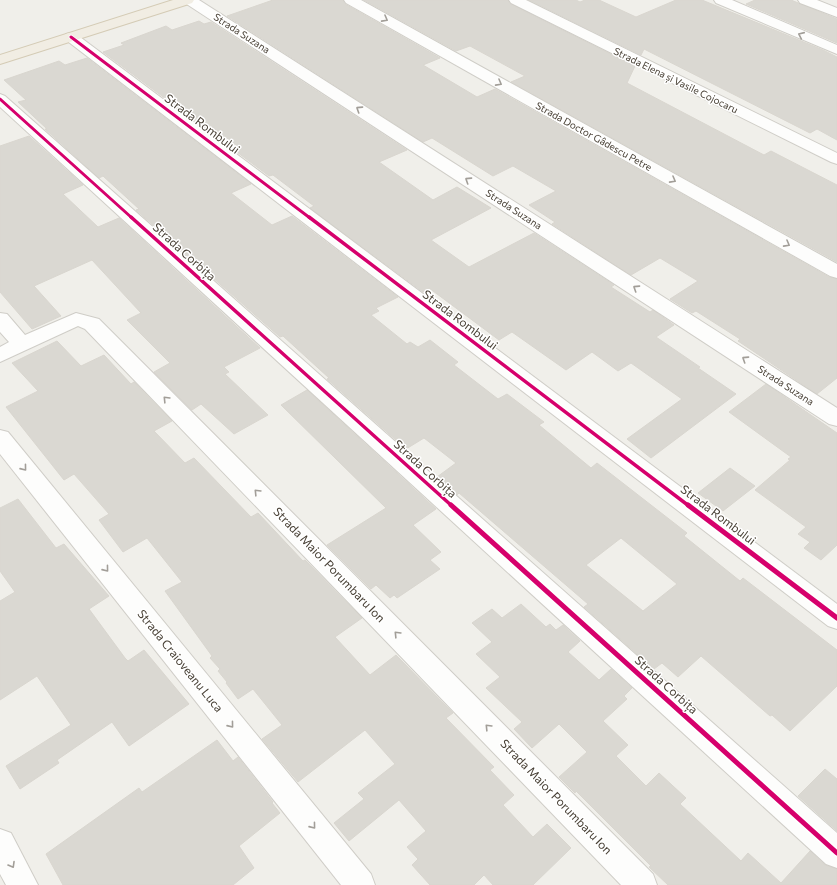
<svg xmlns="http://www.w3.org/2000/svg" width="837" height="885" viewBox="0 0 837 885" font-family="Commissioner,sans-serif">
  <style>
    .building { fill: #dad8d2; stroke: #d9d6cf; fill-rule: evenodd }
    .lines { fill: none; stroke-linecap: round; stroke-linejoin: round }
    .minor-casing { stroke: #cfcdc7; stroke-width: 2 }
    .major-casing { stroke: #d4cbb5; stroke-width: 2 }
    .minor { fill: #fdfdfc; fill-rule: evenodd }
    .major { fill: #f1ede3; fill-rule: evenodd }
    .cycleway-far2-casing { stroke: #fff; stroke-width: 4.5 }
    .cycleway-far1-casing { stroke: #fff; stroke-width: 6 }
    .cycleway-casing { stroke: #fff; stroke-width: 8 }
    .cycleway-far2 { stroke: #d6006c; stroke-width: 3 }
    .cycleway-far1 { stroke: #d6006c; stroke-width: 3.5 }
    .cycleway { stroke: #d6006c; stroke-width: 5 }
    .oneway { stroke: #a29e98 }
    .labels { text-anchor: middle; stroke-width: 3; stroke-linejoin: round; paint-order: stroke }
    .far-street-label { font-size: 10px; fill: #484035; stroke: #fff }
    .street-label { font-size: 12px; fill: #484035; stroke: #fff }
  </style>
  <rect width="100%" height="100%" fill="#f0efea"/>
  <g class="building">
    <path d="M273 0H343L345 4 440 58 423 65 477 97 495 89 829 277 837 279V378L817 394 738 341 740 339 696 311 692 313 670 299 698 281 660 258 631 275 552 224 555 222 529 205 556 191 513 166 493 176 432 138 423 142 227 16Z"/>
    <path d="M364 0H508L510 4 635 66 627 83 764 155 771 151 837 185V262L511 82 525 76 470 46 456 51Z"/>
    <path d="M529 0H576L580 2 585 0H599L636 17 676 0H702L823 50 837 57V140L817 129 810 133 644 49 641 55Z"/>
    <path d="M755 0H791L837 19V43L746 4Z"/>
    <path d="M199 21 204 24 211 22 407 150 379 162 433 200 457 187 491 208 431 240 469 267 534 233 614 285 611 287 650 312 653 310 674 325 656 337 700 367 698 368 736 394 651 458 627 439 682 399 631 363 618 371 592 352 566 370 512 332 499 340 429 288 423 292 310 208 314 206 273 175 269 176 103 52 124 45 121 43 166 26 172 30Z"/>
    <path d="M87 58 251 184 231 193 272 225 292 216 398 297 376 308 379 311 371 315 407 344 410 342 418 347 430 340 458 362 454 365 498 399 507 394 544 422 539 425 591 468 597 463 687 533 684 536 740 581 743 578 837 650V686L790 731 772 715 770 716 701 656 678 677 662 663 654 669 584 607 588 604 459 493 457 495 437 477 456 463 424 438 406 449 327 379 329 378 283 336 280 337 136 210 139 209 103 176 99 178 45 129H47L18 102 26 100 4 80 59 61 65 65ZM621 538 677 584 643 611 586 565Z"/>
    <path d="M29 136 83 185 63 194 98 227 119 218 260 348 224 367 229 372 225 374 268 415 234 434 201 404 192 410 154 372 170 363 127 320 141 313 92 260 34 286 61 316 32 329 0 292V146Z"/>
    <path d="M57 341 81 366 104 355 131 384 134 382 172 421 154 431 185 463 194 458 251 517 258 513 303 561 305 560 362 618 335 637 370 675 396 655 453 713 446 718 494 767 490 770 514 795 503 805 533 837 547 824 571 848 533 885H493L484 875 474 885H430L412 865 418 859 407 847 426 831 399 800 349 841 334 823 364 799 358 793 395 764 365 730 298 782 262 739 282 725 253 689 238 699 226 683 227 682 218 671 220 669 210 658 212 656 165 591 182 582 147 538 123 552 99 520 109 514 74 474 64 480 6 407 38 391 12 363Z"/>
    <path d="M766 384 837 433V545L821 560 804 548 810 542 798 534 806 527 755 490 790 460 788 459 791 457 729 412Z"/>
    <path d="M307 390 436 509 413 525 441 552 430 560 440 569 397 598 394 595 390 598 376 585 371 589 327 545 386 508 281 405Z"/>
    <path d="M730 468 755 486 723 511 698 493Z"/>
    <path d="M18 499 56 548 64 544 109 596 89 609 125 658 128 661 144 650 189 704 129 746 112 722 57 760 59 763 20 789 6 766 71 725 37 676 0 700V601L15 592 0 571V508Z"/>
    <path d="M521 604 546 627 550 624 556 630 563 625 580 641 568 652 599 680 611 669 632 688 624 696 627 699 603 721 628 745 616 756 646 786 659 773 686 798 680 804 741 861 748 853 781 883 810 851 825 865 837 869V885H668L649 867 651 866 576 791 575 793 559 777 587 752 559 724 532 748 514 729 522 722 486 688 500 677 476 654 492 642 472 623 492 609 502 618Z"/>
    <path d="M217 740 233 761 238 757 273 802 272 803 280 813 239 846 254 868 233 885H63L46 854 139 788 142 792Z"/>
    <path d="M825 769 837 779V831L798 796Z"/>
  </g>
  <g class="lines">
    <defs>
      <g id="minor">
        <path d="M183 0H199L837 408V426L829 424 185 3Z"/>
        <path d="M344 0H361L837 264V278L830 276 346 3Z"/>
        <path d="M509 0H526L837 153V164L831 162 511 3Z"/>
        <path d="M714 0H732L837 45V54L716 3Z"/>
        <path d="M798 0H817L837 8V17L800 3Z"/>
        <path d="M71 33 76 34 837 604V629L828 626 66 40 64 37 66 34Z"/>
        <path d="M0 94 5 96 837 833V868L826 864 0 107Z"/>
        <path d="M0 313 7 314 25 335 76 313 99 319 653 874 657 885H621L85 329 78 326 0 362V347L9 342 0 332Z"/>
        <path d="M0 430 8 432 371 874 375 885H341L0 454Z"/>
        <path d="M0 829 11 833 38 885H6L0 874Z"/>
      </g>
      <path id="major" d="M173 0H194L192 3 0 64V55Z"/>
    </defs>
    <use href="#minor" class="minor-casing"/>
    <use href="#major" class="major-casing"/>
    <use href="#minor" class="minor"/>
    <use href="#major" class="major"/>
    <defs>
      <g id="cycleway-far2">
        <path d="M71 37 310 218"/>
        <path d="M0 99 132 218"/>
      </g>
      <g id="cycleway-far1">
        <path d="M131 217 452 506"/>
        <path d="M309 217 689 506"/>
      </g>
      <g id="cycleway">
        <path d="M451 505 837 853"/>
        <path d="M688 505 837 618"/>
      </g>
    </defs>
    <use href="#cycleway-far2" class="cycleway-far2-casing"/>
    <use href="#cycleway-far1" class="cycleway-far1-casing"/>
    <use href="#cycleway" class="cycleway-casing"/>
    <use href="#cycleway-far2" class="cycleway-far2"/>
    <use href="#cycleway-far1" class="cycleway-far1"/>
    <use href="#cycleway" class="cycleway"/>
  </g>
  <defs><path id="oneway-chevron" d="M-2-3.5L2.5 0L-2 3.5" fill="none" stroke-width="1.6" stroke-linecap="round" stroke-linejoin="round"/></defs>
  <g class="oneway">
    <use href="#oneway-chevron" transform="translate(385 19) rotate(29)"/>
    <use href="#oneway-chevron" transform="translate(801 35) rotate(-156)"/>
    <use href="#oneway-chevron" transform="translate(499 83) rotate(29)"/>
    <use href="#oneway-chevron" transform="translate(359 109) rotate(-147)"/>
    <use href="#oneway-chevron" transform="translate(468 180) rotate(-147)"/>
    <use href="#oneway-chevron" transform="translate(673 180) rotate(29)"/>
    <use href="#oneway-chevron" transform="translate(787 244) rotate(29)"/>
    <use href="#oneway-chevron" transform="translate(636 288) rotate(-147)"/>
    <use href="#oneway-chevron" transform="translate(745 359) rotate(-147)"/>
    <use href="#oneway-chevron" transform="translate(166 399) rotate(-134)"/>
    <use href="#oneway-chevron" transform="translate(24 468) rotate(51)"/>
    <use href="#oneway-chevron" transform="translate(257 492) rotate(-134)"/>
    <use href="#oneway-chevron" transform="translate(106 569) rotate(51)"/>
    <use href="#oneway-chevron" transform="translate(397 634) rotate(-134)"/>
    <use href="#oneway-chevron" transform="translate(231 725) rotate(51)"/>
    <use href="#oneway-chevron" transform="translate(488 727) rotate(-134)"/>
    <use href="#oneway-chevron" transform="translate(313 826) rotate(51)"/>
    <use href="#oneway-chevron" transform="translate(12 865) rotate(60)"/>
  </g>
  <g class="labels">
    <g class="far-street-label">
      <text transform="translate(242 33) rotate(33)" y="4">Strada Suzana</text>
      <text transform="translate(676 80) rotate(26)" y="4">Strada Elena și Vasile Cojocaru</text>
      <text transform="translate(594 136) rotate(29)" y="4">Strada Doctor Gâdescu Petre</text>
      <text transform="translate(514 209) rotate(33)" y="4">Strada Suzana</text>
      <text transform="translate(786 385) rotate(33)" y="4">Strada Suzana</text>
    </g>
    <g class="street-label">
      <text transform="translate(202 124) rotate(37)" y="4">Strada Rombului</text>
      <text transform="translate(184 252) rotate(42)" y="4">Strada Corbița</text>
      <text transform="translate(460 320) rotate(37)" y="4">Strada Rombului</text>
      <text transform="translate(425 469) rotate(42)" y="4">Strada Corbița</text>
      <text transform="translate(718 515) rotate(37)" y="4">Strada Rombului</text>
      <text transform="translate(329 565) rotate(46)" y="4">Strada Maior Porumbaru Ion</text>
      <text transform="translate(180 661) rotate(51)" y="4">Strada Craioveanu Luca</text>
      <text transform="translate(666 685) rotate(42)" y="4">Strada Corbița</text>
      <text transform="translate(556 797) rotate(46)" y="4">Strada Maior Porumbaru Ion</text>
    </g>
  </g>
</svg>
